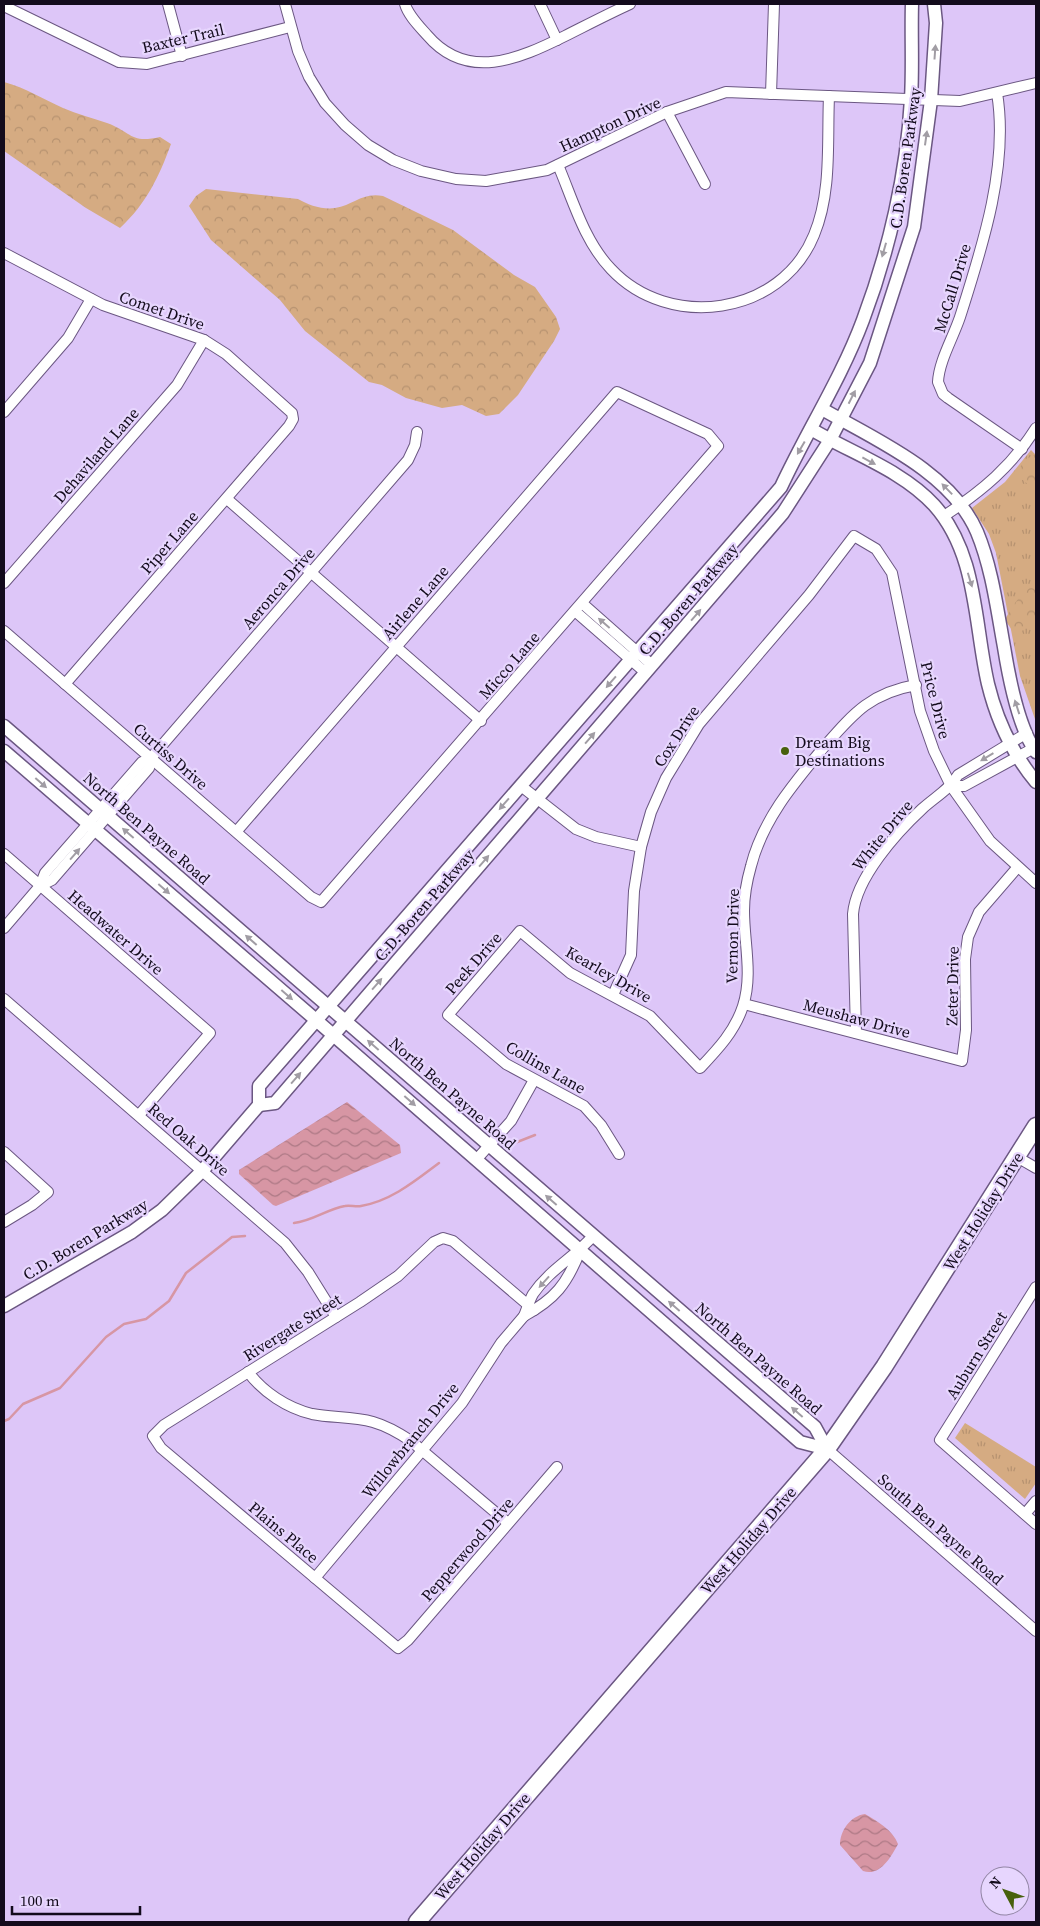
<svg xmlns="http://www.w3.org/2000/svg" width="1040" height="1926" viewBox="0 0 1040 1926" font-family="'Source Serif 4',serif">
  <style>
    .grass { fill: url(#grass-tufts) }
    .forest { fill: url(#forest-crowns) }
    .water { fill: url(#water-waves) }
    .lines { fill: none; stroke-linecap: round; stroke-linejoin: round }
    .stream { stroke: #d796a4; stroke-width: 2.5 }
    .minor-casing { stroke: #6b5782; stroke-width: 12 }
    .tertiary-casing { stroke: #6b5782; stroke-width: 15 }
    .primary-casing { stroke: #6b5782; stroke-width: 19 }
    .minor { stroke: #fff; stroke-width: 10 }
    .tertiary { stroke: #fff; stroke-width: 12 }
    .primary { stroke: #fff; stroke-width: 16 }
    .oneway { fill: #a19da4 }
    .poi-dot { fill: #48600d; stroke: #e7d6fe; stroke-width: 2 }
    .labels { text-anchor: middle; stroke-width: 4.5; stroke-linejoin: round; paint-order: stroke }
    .street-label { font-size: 16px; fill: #130b1c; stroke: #e7d6fe }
    .poi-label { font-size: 16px; fill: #130b1c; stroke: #e7d6fe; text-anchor: start }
  </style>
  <defs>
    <pattern id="grass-tufts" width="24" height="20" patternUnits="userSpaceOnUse" patternTransform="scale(1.25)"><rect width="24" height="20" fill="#d5ab82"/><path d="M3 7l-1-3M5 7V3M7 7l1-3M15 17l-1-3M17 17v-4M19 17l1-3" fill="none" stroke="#b69270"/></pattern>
    <pattern id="forest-crowns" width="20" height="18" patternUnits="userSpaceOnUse" patternTransform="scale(1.25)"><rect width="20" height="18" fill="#d5ab82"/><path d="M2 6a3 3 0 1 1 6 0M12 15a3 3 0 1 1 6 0" fill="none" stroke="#b69270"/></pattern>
    <pattern id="water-waves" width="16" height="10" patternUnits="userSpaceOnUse" patternTransform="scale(1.25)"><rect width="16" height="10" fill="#d796a4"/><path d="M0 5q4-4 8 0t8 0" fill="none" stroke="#ad7985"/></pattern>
  </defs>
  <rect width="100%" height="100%" fill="#ddc6f8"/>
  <g class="grass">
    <path d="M1031 450 1036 455V722L1020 676 996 553 989 534 972 508 1005 482Z"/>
    <path d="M965 1423 1036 1467V1483L1025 1499 955 1438Z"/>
  </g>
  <g class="forest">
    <path d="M4 82C26 88 43 99 63 108 77 114 93 118 107 123 132 132 130 144 160 137L171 144C159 177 146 204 120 228L86 208 4 151Z"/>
    <path d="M206 189 298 199C308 205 323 210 335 208 354 205 362 192 383 196L453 230 514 275 535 287 556 317 560 329 554 341 518 395 499 414 486 416 462 405 442 408 406 398 382 385 369 382 305 331 280 300 211 240 189 206 196 196Z"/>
    <path d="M1034 455 1036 456V491L1017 475 1023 461Z"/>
    <path d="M1036 581V619L1022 631 1012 630 1005 620C1013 603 1022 593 1036 581Z"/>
  </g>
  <g class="water">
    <path d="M347 1102 400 1145 401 1153 276 1206 273 1205 239 1174V1170Z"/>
    <path d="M865 1814C877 1821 893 1830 898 1844 891 1857 880 1877 863 1871L840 1845C840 1831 850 1816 865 1814Z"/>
  </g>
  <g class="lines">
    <g class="stream">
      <path d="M507 1146 535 1135"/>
      <path d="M294 1223C313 1221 327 1209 345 1206 350 1205 356 1207 361 1206 391 1201 415 1181 439 1163"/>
      <path d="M4 1421 9 1419 23 1404 60 1388 106 1337 124 1324 146 1319 169 1301 186 1273 232 1237 245 1236"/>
    </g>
    <defs>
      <g id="minor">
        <path d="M168 4 182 56"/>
        <path d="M285 4 298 51 309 77 325 103 345 125 368 145 393 160 421 171 456 179 486 181 547 170 667 112 726 92 960 101 1036 83"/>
        <path d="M405 4C408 15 419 26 427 35 467 82 519 59 565 36 587 25 608 14 630 4"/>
        <path d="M540 4 557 40"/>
        <path d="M4 6 119 62 147 64 290 27"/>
        <path d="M997 93C1009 166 982 248 960 317 953 338 939 361 938 382L943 394 948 398 1022 449"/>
        <path d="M771 94 774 4"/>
        <path d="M667 112 705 184"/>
        <path d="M558 165C573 200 584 241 611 269 669 331 781 316 814 235 832 192 827 142 829 96"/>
        <path d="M4 253 103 305 204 340 226 354 292 413 293 419 289 426 65 684"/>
        <path d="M4 412 68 338 91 299"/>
        <path d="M227 499 481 721"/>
        <path d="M944 516C982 491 1012 466 1036 428"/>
        <path d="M4 583 177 385 204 340"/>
        <path d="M583 604 652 665"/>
        <path d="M576 612 646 673"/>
        <path d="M4 631 311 897 321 902 718 446 708 434 617 392 236 832"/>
        <path d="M521 786 576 829 596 837 641 847"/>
        <path d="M951 786H964L1034 748"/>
        <path d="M4 854 210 1033 139 1115"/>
        <path d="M40 886 52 880 149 768 151 758"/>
        <path d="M4 928 40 886 45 873 142 762 151 758 408 460 415 445 417 432"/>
        <path d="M613 995 631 955 634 891 641 847 651 812 666 778 699 724 809 595 854 536 876 549 892 573 920 711 934 751 951 786 990 841 1036 883"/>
        <path d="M4 999 285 1243 308 1272 336 1317"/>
        <path d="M744 1004 962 1061 966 1030 965 959 968 937 979 912 1017 868"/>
        <path d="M856 1033 853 914C856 878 896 833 922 809 935 797 949 790 958 775L1027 733"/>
        <path d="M4 1152 48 1192 32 1205 4 1222"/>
        <path d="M619 1154 601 1125 584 1106 506 1064 448 1015 520 931 570 973 650 1016 700 1068C718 1049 735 1031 743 1006 753 975 744 942 744 911 744 896 747 880 751 866 763 819 794 783 824 747 853 714 870 693 916 685"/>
        <path d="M1017 1157 1036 1168"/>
        <path d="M476 1160 511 1121 534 1080"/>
        <path d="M580 1251C567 1284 555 1299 524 1316 527 1309 529 1301 533 1294 549 1270 575 1257 593 1236"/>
        <path d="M1036 1287 940 1440 1036 1524"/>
        <path d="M534 1310 453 1241 443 1238 434 1242 398 1276 360 1302 164 1425 153 1436 161 1448 398 1648 408 1640 557 1467"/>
        <path d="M248 1372C263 1392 287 1408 312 1414 332 1418 353 1416 373 1422 387 1426 399 1433 411 1441L508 1523"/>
        <path d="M827 1449 1036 1631"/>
        <path d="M1025 1514 1036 1501"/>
        <path d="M315 1578 462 1403 501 1343 524 1316"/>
      </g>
      <g id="tertiary">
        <path d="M822 409C876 440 951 472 977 532 992 568 997 609 1004 647 1009 678 1018 727 1036 752"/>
        <path d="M811 429C851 453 902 470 934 505 978 554 974 624 988 684 997 721 1012 753 1036 782"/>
        <path d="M4 726 815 1427 827 1449"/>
        <path d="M4 751 316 1020 800 1442 827 1449"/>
        <path d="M259 1105 275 1103 783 513 830 440 870 363 914 227 931 100 936 23 934 4"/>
        <path d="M4 1306 132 1232 162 1210 203 1170 259 1105V1086L781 487C807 431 841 379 863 320 889 251 907 173 911 99 913 67 911 35 912 4"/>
      </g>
      <path id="primary" d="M417 1922 827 1449 884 1367 1036 1126"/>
    </defs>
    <use href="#minor" class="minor-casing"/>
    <use href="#tertiary" class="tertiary-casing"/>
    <use href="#primary" class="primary-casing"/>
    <use href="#minor" class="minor"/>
    <use href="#tertiary" class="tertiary"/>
    <use href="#primary" class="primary"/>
  </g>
  <defs><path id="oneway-solid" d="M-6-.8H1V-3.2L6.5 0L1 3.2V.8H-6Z" transform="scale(1.25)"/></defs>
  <g class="oneway">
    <use href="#oneway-solid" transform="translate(935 52) rotate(-86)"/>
    <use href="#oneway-solid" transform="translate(926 138) rotate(-82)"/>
    <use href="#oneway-solid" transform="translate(884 250) rotate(106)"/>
    <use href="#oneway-solid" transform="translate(852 397) rotate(-63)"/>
    <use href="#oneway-solid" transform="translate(801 448) rotate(120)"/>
    <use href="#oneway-solid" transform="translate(869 461) rotate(28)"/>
    <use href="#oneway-solid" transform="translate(947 489) rotate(-134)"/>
    <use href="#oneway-solid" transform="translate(970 580) rotate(73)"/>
    <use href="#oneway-solid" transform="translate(696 615) rotate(-49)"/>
    <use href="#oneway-solid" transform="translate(604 623) rotate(-139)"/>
    <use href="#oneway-solid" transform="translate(611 682) rotate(131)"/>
    <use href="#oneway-solid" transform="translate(1017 707) rotate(-108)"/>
    <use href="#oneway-solid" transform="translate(590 738) rotate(-49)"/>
    <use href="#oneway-solid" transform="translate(987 757) rotate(149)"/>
    <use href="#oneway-solid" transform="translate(41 783) rotate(41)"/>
    <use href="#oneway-solid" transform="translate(504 804) rotate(131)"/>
    <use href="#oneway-solid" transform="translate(128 833) rotate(-139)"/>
    <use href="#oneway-solid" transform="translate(75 854) rotate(-49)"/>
    <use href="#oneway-solid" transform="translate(484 861) rotate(-49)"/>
    <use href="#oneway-solid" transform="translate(164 889) rotate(41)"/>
    <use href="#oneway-solid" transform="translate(251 940) rotate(-139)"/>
    <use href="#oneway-solid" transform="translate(377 984) rotate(-49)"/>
    <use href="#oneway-solid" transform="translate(287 995) rotate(41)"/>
    <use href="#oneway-solid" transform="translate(373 1045) rotate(-139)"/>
    <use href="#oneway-solid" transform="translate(296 1078) rotate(-49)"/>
    <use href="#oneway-solid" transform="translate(410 1101) rotate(41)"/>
    <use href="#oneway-solid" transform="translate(551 1200) rotate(-139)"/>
    <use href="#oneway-solid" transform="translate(544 1282) rotate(132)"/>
    <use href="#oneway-solid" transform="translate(674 1306) rotate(-139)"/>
    <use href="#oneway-solid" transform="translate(797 1412) rotate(-139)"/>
  </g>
  <circle class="poi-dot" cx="785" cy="751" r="5"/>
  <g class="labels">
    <g class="street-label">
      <text transform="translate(183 38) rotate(-13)" y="6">Baxter Trail</text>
      <text transform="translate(610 124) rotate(-25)" y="6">Hampton Drive</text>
      <text transform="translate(905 158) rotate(-82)" y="6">C.D. Boren Parkway</text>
      <text transform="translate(952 288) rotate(-73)" y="6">McCall Drive</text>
      <text transform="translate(162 310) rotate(19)" y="6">Comet Drive</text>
      <text transform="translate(96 455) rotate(-49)" y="6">Dehaviland Lane</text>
      <text transform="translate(169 542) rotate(-49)" y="6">Piper Lane</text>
      <text transform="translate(278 588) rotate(-49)" y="6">Aeronca Drive</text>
      <text transform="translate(688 599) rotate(-49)" y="6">C.D. Boren Parkway</text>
      <text transform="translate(415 602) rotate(-49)" y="6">Airlene Lane</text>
      <text transform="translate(509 665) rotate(-49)" y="6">Micco Lane</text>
      <text transform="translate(936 700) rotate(76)" y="6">Price Drive</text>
      <text transform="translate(676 736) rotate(-57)" y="6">Cox Drive</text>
      <text transform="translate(171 756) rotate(41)" y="6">Curtiss Drive</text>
      <text transform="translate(147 828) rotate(41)" y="6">North Ben Payne Road</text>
      <text transform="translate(882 835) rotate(-51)" y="6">White Drive</text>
      <text transform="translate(424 905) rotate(-49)" y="6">C.D. Boren Parkway</text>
      <text transform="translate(116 932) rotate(41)" y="6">Headwater Drive</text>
      <text transform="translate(732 936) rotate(-89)" y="6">Vernon Drive</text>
      <text transform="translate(473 963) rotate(-49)" y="6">Peek Drive</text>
      <text transform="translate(609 974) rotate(30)" y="6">Kearley Drive</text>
      <text transform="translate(952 986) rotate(-89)" y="6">Zeter Drive</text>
      <text transform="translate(857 1018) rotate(15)" y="6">Meushaw Drive</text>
      <text transform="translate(546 1067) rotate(30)" y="6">Collins Lane</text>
      <text transform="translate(453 1093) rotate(41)" y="6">North Ben Payne Road</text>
      <text transform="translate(189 1139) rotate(41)" y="6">Red Oak Drive</text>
      <text transform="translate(983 1211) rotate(-58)" y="6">West Holiday Drive</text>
      <text transform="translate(85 1239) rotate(-31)" y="6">C.D. Boren Parkway</text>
      <text transform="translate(292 1327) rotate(-32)" y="6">Rivergate Street</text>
      <text transform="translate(976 1355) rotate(-58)" y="6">Auburn Street</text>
      <text transform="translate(759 1358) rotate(41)" y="6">North Ben Payne Road</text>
      <text transform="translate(410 1440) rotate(-51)" y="6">Willowbranch Drive</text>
      <text transform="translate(941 1529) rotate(41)" y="6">South Ben Payne Road</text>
      <text transform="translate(284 1532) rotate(40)" y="6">Plains Place</text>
      <text transform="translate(748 1540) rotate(-49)" y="6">West Holiday Drive</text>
      <text transform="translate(467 1549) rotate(-49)" y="6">Pepperwood Drive</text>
      <text transform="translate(482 1846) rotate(-49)" y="6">West Holiday Drive</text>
    </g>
    <g class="poi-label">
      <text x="795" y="748">Dream Big<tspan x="795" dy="18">Destinations</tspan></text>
    </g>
  </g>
  <rect width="1040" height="1926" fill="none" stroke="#130b1c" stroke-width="10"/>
  <g transform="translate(1005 1891) rotate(311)"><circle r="24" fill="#e7d6fe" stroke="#9285a4"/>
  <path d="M0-4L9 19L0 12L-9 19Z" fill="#48600d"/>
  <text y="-8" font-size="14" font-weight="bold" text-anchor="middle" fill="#130b1c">N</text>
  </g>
  <path d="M12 1906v8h128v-8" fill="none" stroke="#130b1c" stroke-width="2.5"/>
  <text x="20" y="1906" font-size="15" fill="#130b1c" stroke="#e7d6fe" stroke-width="4" paint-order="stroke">100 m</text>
</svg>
